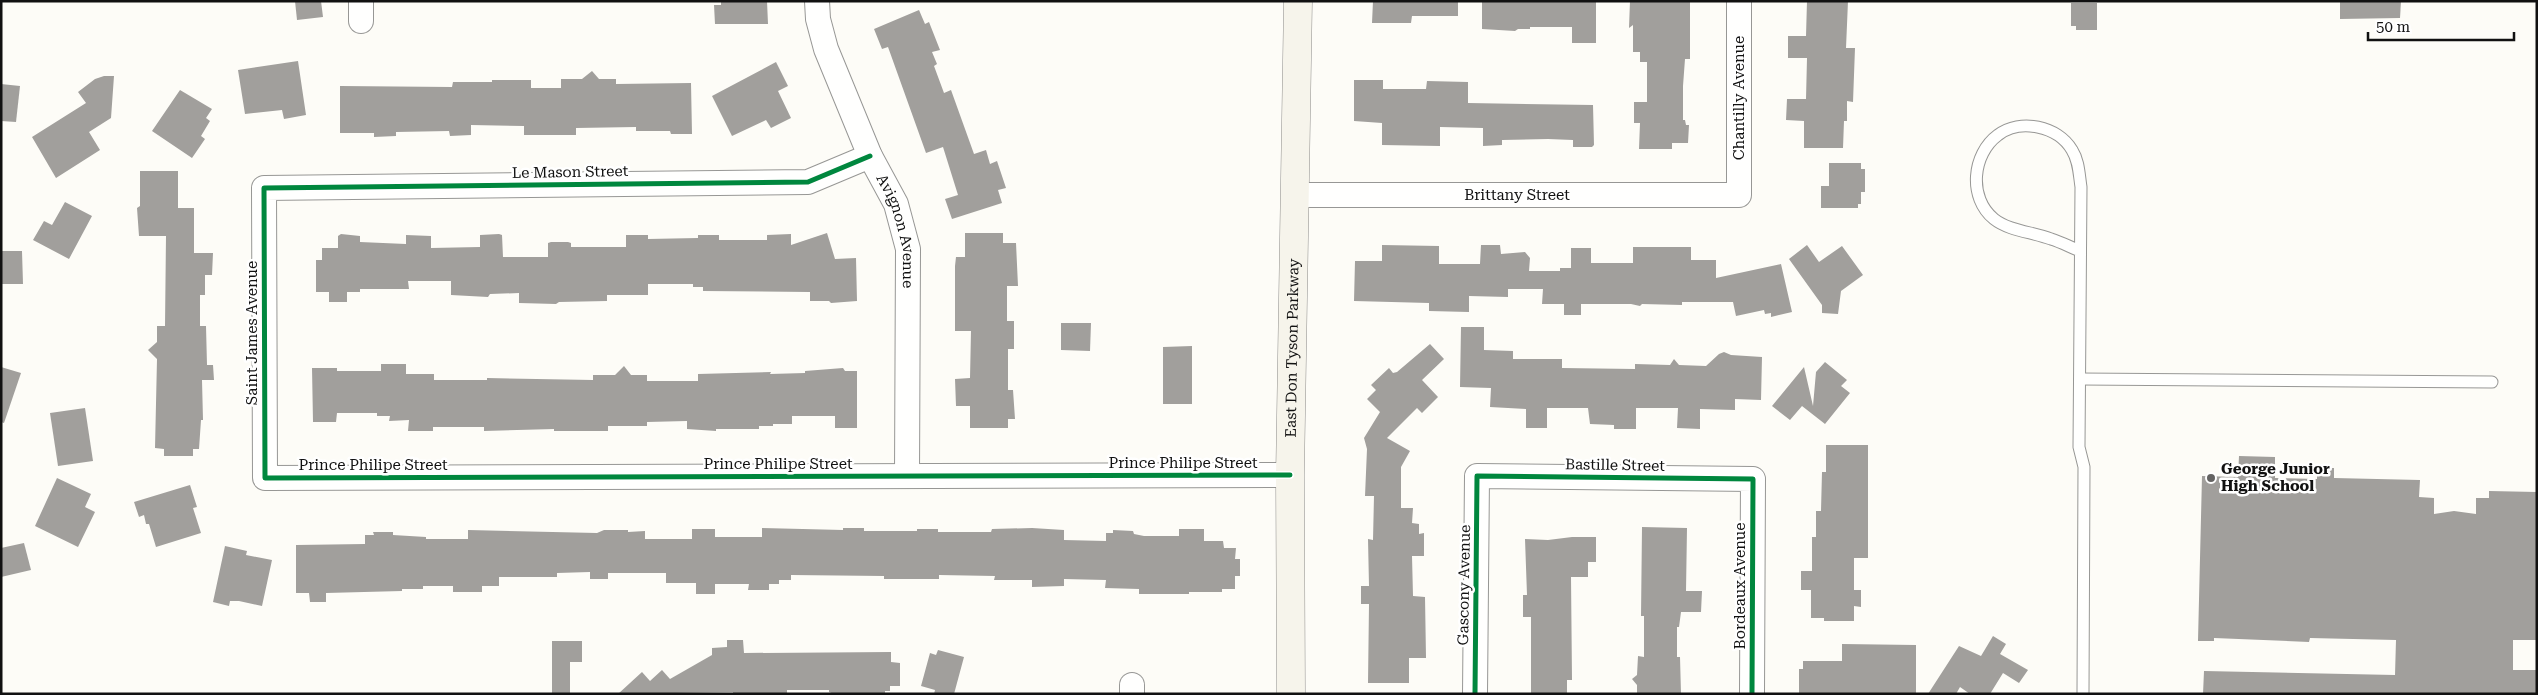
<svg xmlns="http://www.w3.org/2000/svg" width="2538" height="695" viewBox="0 0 2538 695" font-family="'Roboto Serif',serif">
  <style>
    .building { fill: #a19f9c }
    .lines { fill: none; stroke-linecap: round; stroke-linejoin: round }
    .service-casing { stroke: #979795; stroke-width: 13 }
    .minor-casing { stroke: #979795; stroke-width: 26 }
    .secondary-casing { stroke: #8e8d8b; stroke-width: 29 }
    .service { stroke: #fffffe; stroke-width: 11 }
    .minor { stroke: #fffffe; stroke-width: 24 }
    .secondary { stroke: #f6f4eb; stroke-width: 28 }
    .cycleway-casing { stroke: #fff; stroke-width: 8 }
    .cycleway { stroke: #00873e; stroke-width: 5 }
    .poi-dot { fill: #646362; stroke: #fff; stroke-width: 2 }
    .labels { text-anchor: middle; stroke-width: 5; stroke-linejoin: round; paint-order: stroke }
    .street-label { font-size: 15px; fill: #111; stroke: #fff }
    .poi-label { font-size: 15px; font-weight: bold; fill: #111; stroke: #fff; text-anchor: start }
  </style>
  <rect width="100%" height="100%" fill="#fdfcf7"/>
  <g class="building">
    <path d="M295 1H321L323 17 297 20Z"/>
    <path d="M721 1H767L768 24H715L714 5H721Z"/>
    <path d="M1373 1H1458V16H1412L1411 23H1372Z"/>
    <path d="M1482 1H1596V43H1572V27H1530V29H1518L1515 31 1482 29Z"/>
    <path d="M1630 1H1690V59H1685L1683 86V120H1685L1686 125H1689L1688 143H1672V149H1639L1640 123H1634V102H1647V62H1640V52H1633V25L1629 28Z"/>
    <path d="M1807 1H1848L1846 48H1855L1853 102 1847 101V121H1844L1843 148H1804V121L1786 120 1787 99H1806L1807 58H1788V36H1806Z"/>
    <path d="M2340 1H2401L2400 18 2340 19Z"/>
    <path d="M2071 3H2097V30H2076V26H2071Z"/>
    <path d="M919 10 925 24 929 22 940 50 932 52 937 64 934 66 944 93 951 90 974 154 986 150 990 164 997 161 1006 188 998 190 1002 203 952 219 945 199 958 195 943 147 926 153 888 47 882 49 874 29Z"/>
    <path d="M298 61 306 115 284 119 282 110 245 114 238 70Z"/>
    <path d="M776 62 788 86 778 91 791 118 771 128 766 120 732 136 712 96Z"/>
    <path d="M592 71 599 79H616V84L691 83 692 134H671L670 131H636V127L576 128V135H524V126L471 125V135L450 136 449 131 396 132V136L374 137V133H340V86L452 87 453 82H492V80H531V88H561V79H582Z"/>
    <path d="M104 76H114L111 118 89 132 100 150 56 178 32 137 86 103 78 92 95 79Z"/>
    <path d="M1354 80H1383V89H1426L1427 81 1468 82V103L1593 105 1594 145 1592 147H1573V140L1548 139 1502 140V145L1483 146V128L1440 127V146L1382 145V123L1354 121Z"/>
    <path d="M1 84 20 86 16 122 1 121Z"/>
    <path d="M180 90 212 109 206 118 210 121 201 136 205 139 192 158 152 131Z"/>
    <path d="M1829 163H1861V169H1865V192H1861V204H1858V208H1821V186H1829Z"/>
    <path d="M140 171H178V208H194V253H213L212 275H205V295H200V326H206L207 365H213L214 380H202L203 420H201L199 449H193V456H164V449L155 448 157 359 148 350 157 342V326H165L166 236H139L137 208 140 206Z"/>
    <path d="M65 202 92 216 69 259 33 240 44 221 52 225Z"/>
    <path d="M827 233 835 259 856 258 857 301 831 303 829 301H810V292L703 291V287H693V284H648V295H607V301L559 302 556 304 519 303V293L490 294 488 297 451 295V281H408L409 289H360V292H347V302H329V292H316V260H322V248H338V236L341 234 360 236V242L406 244V235L431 236V248L480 247V235L499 234 502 235 503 257H548V243L551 242H568L571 243V247H626V235H648V239L698 238V235H719V240H767V235L791 234V245Z"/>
    <path d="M965 233H1003V243H1016L1018 286H1007V321H1014V349H1008V390H1013L1015 419H1008V428H970V406H956L955 379 970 378 971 331H955V266L956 257H965Z"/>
    <path d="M1382 245 1439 246V264H1480L1481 245H1500L1501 254 1525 252 1530 258 1529 271H1560V268H1571V248H1591V263H1633V247H1691V260H1716V278L1781 264 1792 312 1771 317V313L1765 314 1764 310 1736 316 1733 302H1682V305L1642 304 1640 306 1631 304H1581V315H1564V304H1542L1543 289H1508V297L1469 296V312L1429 311V303L1354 301 1355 261H1382Z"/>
    <path d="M1807 245 1819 262 1842 246 1863 275 1841 291 1838 314 1822 313V305L1789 259Z"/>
    <path d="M1 251H22L23 284H1Z"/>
    <path d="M1061 323H1091L1090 351 1061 350Z"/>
    <path d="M1461 327H1484V350L1513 351V359H1562V368L1635 369V364L1670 365 1674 359 1679 365 1706 366 1719 354 1724 352 1731 355 1762 357 1761 400 1735 399V410L1700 409V429L1677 428 1678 408H1636V429H1614V425L1590 424 1588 408H1547V428H1526V409L1490 407 1491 388 1460 387Z"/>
    <path d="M1430 344 1444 359 1422 380 1438 397 1422 413 1417 408 1387 438 1410 451 1401 467V508H1413L1412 523 1419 524V534L1424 533V556H1412L1413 596 1425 597 1426 658H1409V683H1368L1369 604H1361V586H1369L1368 539 1373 540 1374 496H1365L1367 449 1364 438 1380 412 1367 399 1376 390 1371 385 1389 368 1393 373 1397 372Z"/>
    <path d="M1192 346V404H1163V347Z"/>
    <path d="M1825 362 1847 380 1841 386 1850 393 1825 424 1802 406 1790 420 1772 406 1804 367 1813 406 1816 372Z"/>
    <path d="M381 364H406V374H434V380H487V378L593 380V375H615L624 366 631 375H647V381H698V374L771 372 770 374 805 373V371L843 368 845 371H857V428H835V416H792V424H773V426H759V429H716V431L687 429V421L647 422V426H608V431H554V429L484 431V427H433V431H408L409 420 389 421 390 416H377V413H337L336 422H313L312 368H337V371H381Z"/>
    <path d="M1 367 21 373 4 423 1 422Z"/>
    <path d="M85 408 93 461 58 466 50 413Z"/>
    <path d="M1826 445H1868V558H1854V590H1861V607L1854 606V621H1824V618H1811V590H1801V571H1812V537H1816V511H1821L1822 472H1826Z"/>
    <path d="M2239 456 2275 457V478L2317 479V468H2334V478L2420 480 2419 497 2434 498V514L2454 511 2476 514V498H2489V491L2537 492V640H2513V670H2537V694H2203L2204 671 2395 675 2396 640 2310 638 2309 642 2214 638V641H2198L2202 476 2238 477Z"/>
    <path d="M57 478 91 494 85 507 95 512 78 547 35 526Z"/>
    <path d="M190 485 197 507 193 508 201 533 156 547 149 524H146L144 515 139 517 134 502Z"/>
    <path d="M1642 527 1687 528 1686 591H1702L1701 612H1681L1679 627H1677V657H1680L1681 694H1637V685L1632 679 1637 675 1638 656 1644 657V616H1641Z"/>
    <path d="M762 528 843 530V528H864V531H917V529H938V532H991L992 529 1032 528 1064 530V540L1106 541V533H1113V530L1133 531 1134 534 1144 536H1179V529H1204V541H1223L1224 548H1236L1235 559H1240V576H1235V589H1222V592H1189V594H1139V589L1105 588 1106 580 1064 579V586L1032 587V580H994L995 576 939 575V579H884V576L791 575V580H779V584H769V590H748L749 584H715V594H696V583H666V573H608V579H590V572L557 573V577H499V586H482V592H453V586H423V589H402V591L326 593V602H310L309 593H296V545L365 544V535H374L373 532H393V535L426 537V539H468V530L597 533 604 530H628V532L645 531V539H692V529H715V537H762Z"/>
    <path d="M1572 537H1596V562H1588V577H1571L1572 680H1567V694H1531V617H1523V595H1527L1525 539 1548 540Z"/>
    <path d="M24 543 31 570 1 577V548Z"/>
    <path d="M225 546 247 551 246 555 272 560 262 606 239 601H230L229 606 213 602Z"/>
    <path d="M1993 636 2006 644 2000 654 2028 670 2019 683 2003 673 1990 694H1970L1960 687 1956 694H1928L1959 646 1981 656Z"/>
    <path d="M727 640H743L744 653 891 652V662L900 663V686H890V691H885V694H834L829 692V690H787V694H733V692L618 694 642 672 650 681 662 670 670 679 712 655V648L727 647Z"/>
    <path d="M552 641H582V662H570V694H552Z"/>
    <path d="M1842 644 1916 645V694H1799V669H1803V661H1842Z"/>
    <path d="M938 650 964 657 954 694H934L935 690 921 686 930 653 936 655Z"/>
  </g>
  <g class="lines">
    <defs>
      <g id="service">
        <path d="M2080 251C2070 247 2061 242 2051 239 2033 232 2009 231 1994 219 1968 198 1972 154 1998 135 2020 118 2058 126 2072 150 2079 161 2079 174 2081 187L2079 447 2084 467 2083 694"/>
        <path d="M2080 379 2492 382"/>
      </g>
      <g id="minor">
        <path d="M361 1V21"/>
        <path id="s1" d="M817 1 818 19 826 49 870 156 896 204 908 249 907 476"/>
        <path d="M870 156 808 182 264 188 265 478 1290 475"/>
        <path id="s2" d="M1296 195H1739V1"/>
        <path d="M1132 694V685"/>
        <path d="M1475 694 1477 476 1753 479 1752 694"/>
      </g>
      <g id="secondary">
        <path id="s3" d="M1291 694 1290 475 1298 1"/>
      </g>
    </defs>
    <use href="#service" class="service-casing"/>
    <use href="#minor" class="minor-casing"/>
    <use href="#secondary" class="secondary-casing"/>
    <use href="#service" class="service"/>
    <use href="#minor" class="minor"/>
    <use href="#secondary" class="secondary"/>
    <defs>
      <g id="cycleway">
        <path d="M870 156 808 182 264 188 265 478 1290 475"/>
        <path d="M1475 694 1477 476 1753 479 1752 694"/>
      </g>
    </defs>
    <use href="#cycleway" class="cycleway-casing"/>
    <use href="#cycleway" class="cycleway"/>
  </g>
  <circle class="poi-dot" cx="2211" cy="478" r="5"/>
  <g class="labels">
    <g class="street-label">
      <text transform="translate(1739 98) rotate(-90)" y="5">Chantilly Avenue</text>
      <text transform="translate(570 172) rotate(-1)" y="5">Le Mason Street</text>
      <text dy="5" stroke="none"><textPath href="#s2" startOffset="221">Brittany Street</textPath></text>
      <text dy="5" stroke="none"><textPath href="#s1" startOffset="246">Avignon Avenue</textPath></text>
      <text transform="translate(252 333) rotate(-90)" y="5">Saint James Avenue</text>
      <text dy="5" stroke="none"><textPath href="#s3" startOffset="346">East Don Tyson Parkway</textPath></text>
      <text x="1183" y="468">Prince Philipe Street</text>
      <text x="778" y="469">Prince Philipe Street</text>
      <text x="373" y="470">Prince Philipe Street</text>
      <text transform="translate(1615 465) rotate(1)" y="5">Bastille Street</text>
      <text transform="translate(1464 585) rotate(-89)" y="5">Gascony Avenue</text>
      <text transform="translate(1740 586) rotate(-90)" y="5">Bordeaux Avenue</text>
    </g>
    <g class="poi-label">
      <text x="2221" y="474">George Junior<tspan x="2221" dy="17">High School</tspan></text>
    </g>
  </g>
  <rect width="2538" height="695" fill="none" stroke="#111111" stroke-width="5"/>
  <path d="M2368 32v8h146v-8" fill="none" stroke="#111111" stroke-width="2.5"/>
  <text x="2376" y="32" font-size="15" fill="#111111" stroke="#ffffff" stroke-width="4" paint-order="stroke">50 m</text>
</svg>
